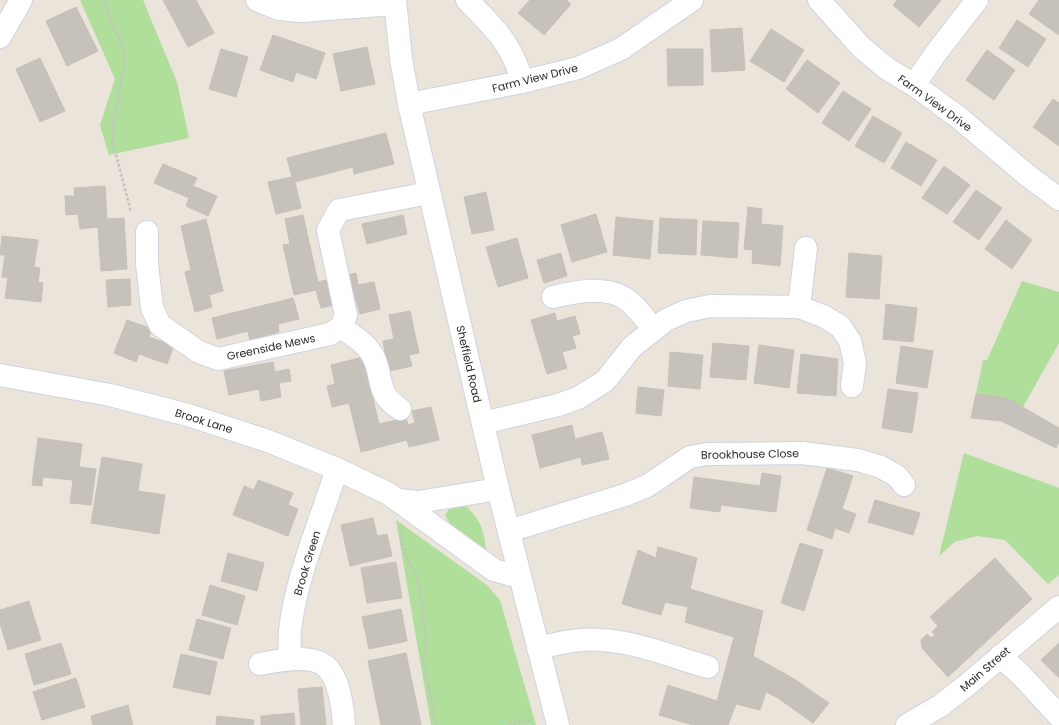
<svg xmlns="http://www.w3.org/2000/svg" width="1059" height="725" viewBox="0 0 1059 725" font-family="Poppins,sans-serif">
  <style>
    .green { fill: #afdf9a }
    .building { fill: #c6c1bb; stroke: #c6c0b5 }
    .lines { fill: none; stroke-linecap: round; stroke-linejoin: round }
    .minor-casing { stroke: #d0d3e1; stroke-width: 24 }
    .path { stroke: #c3c3c3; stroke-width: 2.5; stroke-dasharray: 3 2; stroke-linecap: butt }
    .minor { stroke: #fff; stroke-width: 22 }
    .labels { text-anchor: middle; stroke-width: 4; stroke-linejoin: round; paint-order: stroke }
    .street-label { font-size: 11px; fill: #292929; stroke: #fff }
  </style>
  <rect width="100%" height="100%" fill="#ebe4db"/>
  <g class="green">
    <path d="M80 0H143L177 82 189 138 109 155 100 125 115 79Z"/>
    <path d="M1022 281 1059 292V343L1023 407 1007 398 976 394 983 360H987Z"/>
    <path d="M964 453 1059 488V575L1048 584 1005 540 977 536 955 542 939 556Z"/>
    <path d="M466 506C484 524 483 531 487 555L451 526 445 515 449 509Z"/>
    <path d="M396 520 487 585 500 600 536 725H431Z"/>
  </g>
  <g class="building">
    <path d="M163 0H196L214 33 188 47Z"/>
    <path d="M530 0H566L571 4 544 35 518 13Z"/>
    <path d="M897 0H941L919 27 893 5Z"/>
    <path d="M1039 0H1059V35L1029 14Z"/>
    <path d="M76 7 98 51 67 66 46 21Z"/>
    <path d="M1017 20 1046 39 1028 67 999 48Z"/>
    <path d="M742 28 745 70 712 72 710 30Z"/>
    <path d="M771 29 804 50 784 82 750 61Z"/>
    <path d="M273 35 325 53 316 79 296 72 293 82 260 70Z"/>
    <path d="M367 47 375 84 341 91 333 54Z"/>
    <path d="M221 49 248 57 236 97 209 89Z"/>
    <path d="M667 49H703V85L668 86Z"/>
    <path d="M987 50 1015 70 994 100 966 80Z"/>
    <path d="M40 58 65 111 40 122 16 69Z"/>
    <path d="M807 60 840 83 818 113 786 89Z"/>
    <path d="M843 91 871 109 849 141 822 123Z"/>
    <path d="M1053 99 1059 103V146L1033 127Z"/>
    <path d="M873 116 902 133 884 163 855 146Z"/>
    <path d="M386 133 394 164 354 174 353 167 295 182 301 208 276 214 268 182 292 177 287 158Z"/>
    <path d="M906 142 937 160 921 186 891 168Z"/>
    <path d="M163 164 197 178 193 186 217 196 208 216 186 206 189 198 154 183Z"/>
    <path d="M944 166 970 185 947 214 922 198Z"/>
    <path d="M105 186 107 219 124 218 127 269 101 271 98 227 80 229 78 214 66 215 65 196H75L74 188Z"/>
    <path d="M976 190 1002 208 979 240 953 222Z"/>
    <path d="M486 192 494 230 472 234 464 197Z"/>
    <path d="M748 207 762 209 761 224 783 226 780 266 752 263 753 250 744 249Z"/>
    <path d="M596 214 607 252 572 262 561 225Z"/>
    <path d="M303 215 318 282 356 273 358 285 374 282 380 309 360 314 356 300 321 308 316 290 294 295 283 245 290 244 285 219Z"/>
    <path d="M403 215 407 234 367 244 362 224Z"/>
    <path d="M616 217 653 221 650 259 613 255Z"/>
    <path d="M660 218 697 220 696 255 658 253Z"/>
    <path d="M206 219 223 291 209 295 212 307 195 312 185 272 191 270 181 226Z"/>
    <path d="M1006 220 1032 240 1012 269 985 249Z"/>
    <path d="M703 221 739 223 737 258 701 255Z"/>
    <path d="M2 236 38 240 34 267 40 268 38 282 43 283 41 302 5 298 8 278 2 277 5 255H0Z"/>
    <path d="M517 238 528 278 498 287 486 247Z"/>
    <path d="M561 253 567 276 544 283 537 260Z"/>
    <path d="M849 253 882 256 879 299 846 297Z"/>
    <path d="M130 279 131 305 108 307 106 280Z"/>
    <path d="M293 298 299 319 278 324 279 332 250 340 248 331 217 339 212 318Z"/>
    <path d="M886 304 917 308 913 342 883 339Z"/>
    <path d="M410 311 419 353 409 355 412 366 389 371 383 341 394 339 389 315Z"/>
    <path d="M555 313 557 321 575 316 580 334 572 336 576 348 562 352 567 368 547 374 531 320Z"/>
    <path d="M127 320 152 329 149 337 174 346 167 364 139 354 136 362 114 353Z"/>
    <path d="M713 343 749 346 746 380 710 377Z"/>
    <path d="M759 345 794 350 789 388 754 383Z"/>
    <path d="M901 346 933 351 927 388 896 383Z"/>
    <path d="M670 352 703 355 700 389 668 386Z"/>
    <path d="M801 354 838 359 836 396 797 393Z"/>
    <path d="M363 357 379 424 406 418 408 425 415 423 412 411 431 407 439 440 409 447 407 440 361 452 349 403 332 407 327 386 335 384 331 365Z"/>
    <path d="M273 362 275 372 289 369 291 381 279 383 281 397 261 401 259 389 229 395 224 371Z"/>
    <path d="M638 387 664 390 661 416 636 413Z"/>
    <path d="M888 389 918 393 912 433 882 428Z"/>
    <path d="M976 394 1007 398 1059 428V442L1056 448 1001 421 971 418Z"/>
    <path d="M572 425 575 439 602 432 609 459 582 465 581 457 540 468 532 435Z"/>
    <path d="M38 438 82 444 79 467 96 469 91 505 70 503 73 480 43 477 42 486 32 485Z"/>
    <path d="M102 457 142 464 138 491 165 495 159 534 91 523Z"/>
    <path d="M827 468 853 476 842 509 856 514 849 533 835 528 832 539 807 530Z"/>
    <path d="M762 473 781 476 776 512 721 505 720 512 690 508 694 477 760 486Z"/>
    <path d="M258 480 293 493 288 505 298 509 288 536 233 515 244 486 254 490Z"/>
    <path d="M875 500 920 513 913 535 868 522Z"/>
    <path d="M373 518 377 536 387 534 392 556 350 566 341 525Z"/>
    <path d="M800 543 823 550 804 611 781 603Z"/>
    <path d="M658 547 697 558 690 589 763 611 753 656 794 679 829 703 813 723 778 698 766 692 760 710 736 704 728 725H693L659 715 668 685 717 701 734 637 685 622 688 607 665 602 661 615 622 604 638 550 656 558Z"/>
    <path d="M228 553 264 563 257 591 221 581Z"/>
    <path d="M995 558 1032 599 948 677 922 648 921 640 927 634 931 638 935 635 932 632 938 626 930 617Z"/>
    <path d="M396 562 402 598 367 603 361 568Z"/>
    <path d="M210 585 245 596 237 625 202 615Z"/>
    <path d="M29 601 41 640 8 650 0 623V610Z"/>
    <path d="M401 609 407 641 369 649 362 617Z"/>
    <path d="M197 619 231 628 223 659 189 650Z"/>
    <path d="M61 643 71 674 34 685 25 654Z"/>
    <path d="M1059 643V678L1041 660Z"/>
    <path d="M406 653 421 725H381L368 661Z"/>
    <path d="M181 654 217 662 210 695 173 687Z"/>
    <path d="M76 678 85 707 42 720 33 692Z"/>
    <path d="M322 687 326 725H301L298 689Z"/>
    <path d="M128 705 133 725H93L91 716Z"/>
    <path d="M294 713 295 725H261V716Z"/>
    <path d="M217 716 254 720 253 725H216Z"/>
  </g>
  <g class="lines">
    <defs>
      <g id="minor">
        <path d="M257 0 279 9 300 11 395 4"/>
        <path d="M395 0 401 59 409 104 498 489 558 725"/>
        <path d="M467 0C493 26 513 45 522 82"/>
        <path d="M819 0 861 47 886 68 914 85 958 117 1027 175 1059 199"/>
        <path d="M0 37 21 0"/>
        <path d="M914 85 936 53 977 0"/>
        <path d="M409 104 522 82 578 68 621 49 692 0"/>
        <path d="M147 232V264L152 308 160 325 199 352 218 359 330 334 341 327 346 315 328 230 339 210 429 193"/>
        <path d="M553 297C575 292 605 285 626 299 637 306 645 320 654 329"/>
        <path d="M799 307 806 248"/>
        <path d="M341 327C352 335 366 343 373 356 384 378 375 393 400 409"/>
        <path d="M0 375 110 395 188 415 268 441 337 469 389 494 494 570 519 577"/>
        <path d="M483 423 558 405 578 398 605 381 632 347 666 320 686 311 710 306 799 307 823 316 840 326 850 341 855 363 852 386"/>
        <path d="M398 500 418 502 498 489"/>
        <path d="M509 531 625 495 647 486 690 457 707 454 802 453 858 460 881 467 897 476 904 485"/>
        <path d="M538 648C559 643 580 638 601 640 638 642 673 657 708 667"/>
        <path d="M1000 656 1020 674 1059 716"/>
        <path d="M290 659C290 650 289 640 290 631 295 580 321 519 337 469"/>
        <path d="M260 664C277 661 309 654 324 665 339 675 343 709 344 725"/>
        <path d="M907 725 940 706 967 685 1059 607"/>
      </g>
    </defs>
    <use href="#minor" class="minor-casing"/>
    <g class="path">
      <path d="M103 0 122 47 125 60 112 131 113 143 131 212"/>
      <path d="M400 533 406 558 418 577 427 648 423 658 436 725"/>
      <path d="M508 725 531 720"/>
    </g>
    <use href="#minor" class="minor"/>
  </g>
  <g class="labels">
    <g class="street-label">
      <text transform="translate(535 78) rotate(-14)" y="4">Farm View Drive</text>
      <text transform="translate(935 103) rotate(36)" y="4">Farm View Drive</text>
      <text transform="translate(271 347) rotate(-12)" y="4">Greenside Mews</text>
      <text transform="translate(469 364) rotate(77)" y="4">Sheffield Road</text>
      <text transform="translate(204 421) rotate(17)" y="4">Brook Lane</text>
      <text transform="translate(750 454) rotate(-1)" y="4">Brookhouse Close</text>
      <text transform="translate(307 563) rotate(-73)" y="4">Brook Green</text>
      <text transform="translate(985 669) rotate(-41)" y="4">Main Street</text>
    </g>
  </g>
</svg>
